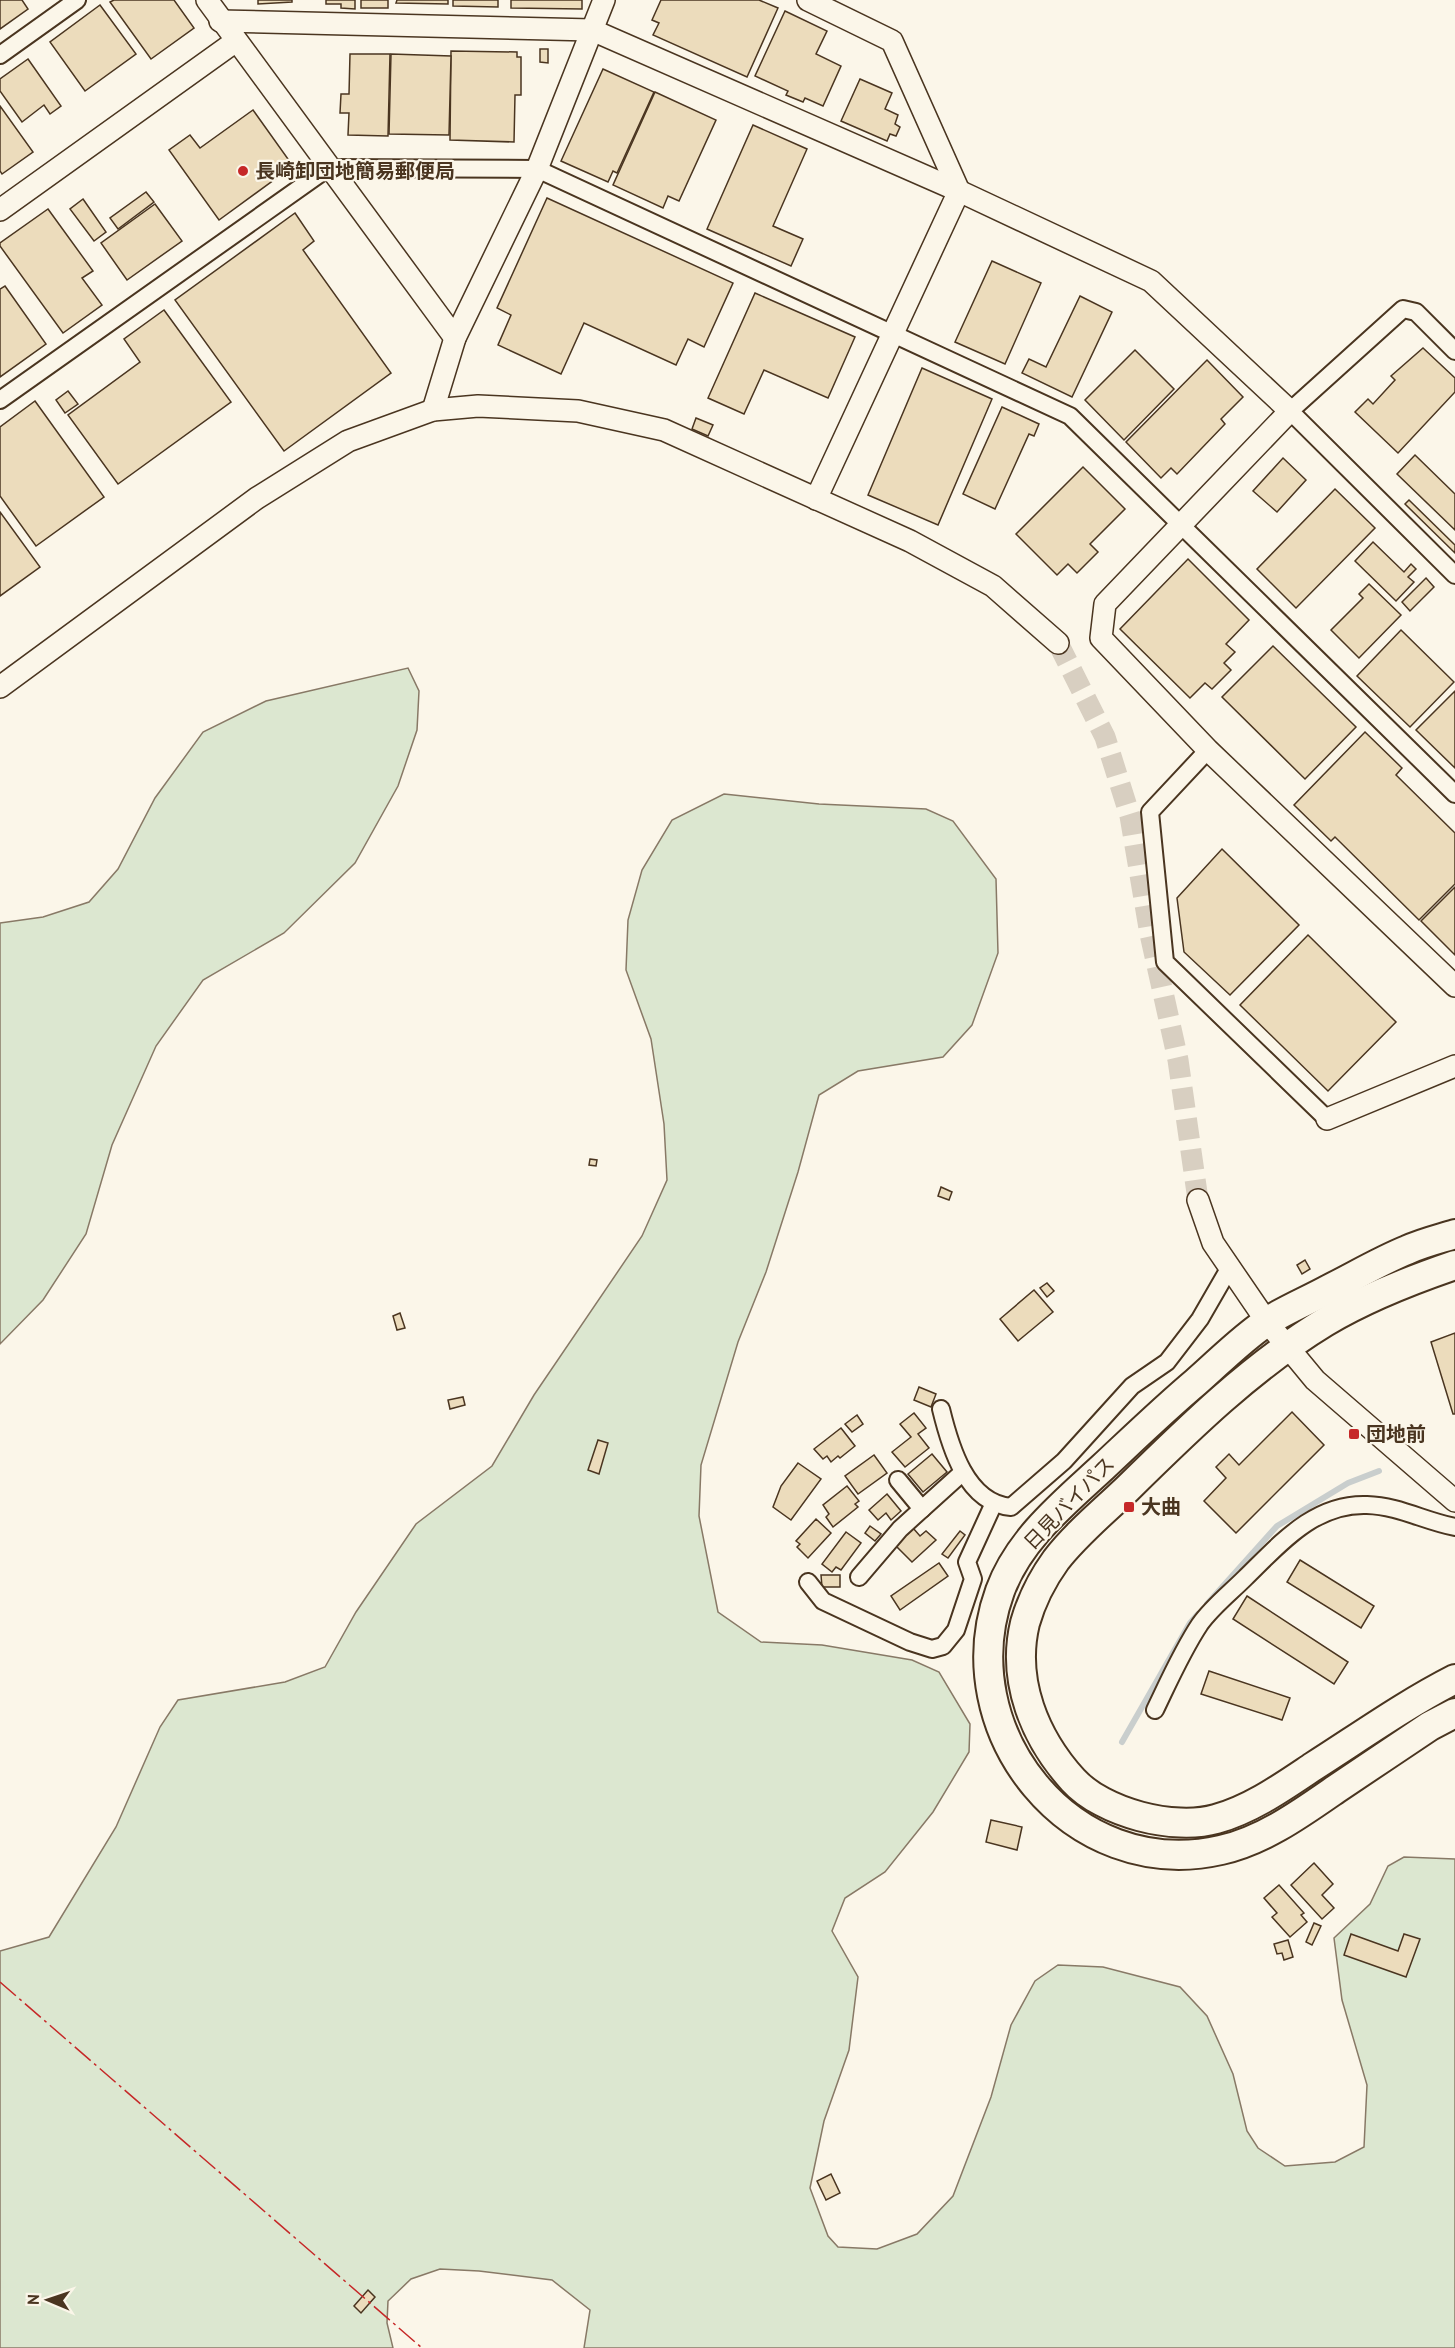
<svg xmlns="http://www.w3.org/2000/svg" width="1455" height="2348" viewBox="0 0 1455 2348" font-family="'PT Sans','Noto Sans JP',sans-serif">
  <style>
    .green { fill: #dce7d0; stroke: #887966; stroke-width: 1.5 }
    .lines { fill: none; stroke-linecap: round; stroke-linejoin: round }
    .stream { stroke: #c9cecd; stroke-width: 6 }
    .building { fill: #ecdcbc; stroke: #4a3520; stroke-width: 1.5 }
    .tertiary-tunnel { stroke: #d8cfc1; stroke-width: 21; stroke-dasharray: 21 10; stroke-linecap: butt }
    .minor-casing { stroke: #4a3520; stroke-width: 20 }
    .tertiary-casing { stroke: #4a3520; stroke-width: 24 }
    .trunk-casing { stroke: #4a3520; stroke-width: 32 }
    .minor { stroke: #fbf6e9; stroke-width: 16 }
    .tertiary { stroke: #fbf6e9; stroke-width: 21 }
    .trunk { stroke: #fbf6e9; stroke-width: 28 }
    .power { stroke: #c62828; stroke-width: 1.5; stroke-dasharray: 21 4.5 3 4.5; stroke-linecap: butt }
    .poi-dot { fill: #c62828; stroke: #fbf6e9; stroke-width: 2 }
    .labels { text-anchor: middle; stroke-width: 4.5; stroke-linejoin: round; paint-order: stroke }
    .poi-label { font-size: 20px; font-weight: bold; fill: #4a3520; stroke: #fbf6e9; text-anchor: start }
    .street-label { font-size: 20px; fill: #4a3520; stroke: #fbf6e9 }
  </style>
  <rect width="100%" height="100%" fill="#fbf6e9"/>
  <g class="green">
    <path d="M408 668 419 691 417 730 398 786 355 863 284 933 203 980 156 1046 112 1145 86 1234 43 1300 0 1344V923L43 917 89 902 118 869 155 798 203 732 266 701Z"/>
    <path d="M724 794 819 804 926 809 953 821 996 879 998 953 972 1025 943 1057 858 1071 819 1095 798 1172 766 1272 738 1342 701 1465 699 1516 718 1612 761 1642 822 1645 912 1660 939 1672 970 1724 969 1752 933 1812 885 1872 845 1898 832 1931 858 1977 849 2050 824 2121 810 2188 828 2236 838 2247 877 2249 917 2234 953 2196 991 2097 1011 2025 1035 1981 1058 1965 1103 1967 1180 1987 1207 2016 1233 2074 1247 2131 1258 2148 1285 2166 1335 2162 1364 2147 1367 2085 1342 2000 1334 1938 1370 1904 1388 1866 1404 1857 1455 1859V2348H584L590 2310 552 2280 479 2271 440 2269 411 2279 388 2301 387 2323 393 2348H0V1951L49 1937 116 1827 160 1727 178 1700 285 1682 325 1667 356 1612 416 1524 492 1466 534 1395 642 1236 667 1180 664 1124 651 1039 626 970 628 920 642 870 672 820Z"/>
  </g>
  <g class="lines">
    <g class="stream">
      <path d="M1207 1604 1277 1526 1348 1483 1379 1471"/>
      <path d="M1122 1742 1190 1623 1198 1614"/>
    </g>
  </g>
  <g class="building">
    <path d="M0 0H22L28 9 0 29Z"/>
    <path d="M114 0H174L194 28 151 59 110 2Z"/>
    <path d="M258 0H292V2L258 4Z"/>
    <path d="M326 0H355V9L341 8V4H326Z"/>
    <rect x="361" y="0" width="27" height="8"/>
    <path d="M397 0H448V4L396 3Z"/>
    <path d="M453 0H498V7L453 6Z"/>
    <path d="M511 0H582V9L511 8Z"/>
    <path d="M661 0H759L778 8 747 77 653 35 659 23 652 20Z"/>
    <path d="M100 5 136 54 85 91 50 42Z"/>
    <path d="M785 11 827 31 816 54 841 66 823 106 805 98 803 102 786 95 788 91 755 76Z"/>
    <path d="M540 49H548V63L540 62Z"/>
    <path d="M451 51 517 52V57H521V95H515L514 142 450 140Z"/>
    <path d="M350 54H390L388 136 348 135 349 113H340L341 94H349Z"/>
    <path d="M391 54 451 56 449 135 389 134Z"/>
    <path d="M28 59 61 106 50 114 44 105 22 122 0 91V79Z"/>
    <path d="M603 69 654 92 617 173 613 171 608 182 561 161Z"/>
    <path d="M860 79 892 93 885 109 898 115 895 124 900 127 896 136 890 134 887 141 841 121Z"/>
    <path d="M655 92 716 120 679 201 668 196 663 208 613 185Z"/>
    <path d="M0 106 33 152 2 174 0 171Z"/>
    <path d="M253 110 293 166 219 220 169 150 190 135 200 148Z"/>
    <path d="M753 125 807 149 773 226 803 239 791 266 707 229Z"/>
    <path d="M146 192 154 202 118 229 110 218Z"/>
    <path d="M547 198 733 283 704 347 688 339 676 365 584 323 561 374 498 345 511 315 497 308Z"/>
    <path d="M83 199 106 232 94 241 70 209Z"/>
    <path d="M155 204 182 241 127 280 101 243Z"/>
    <path d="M48 209 93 271 82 278 102 305 63 333 0 246V243Z"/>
    <path d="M295 213 314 241 303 250 391 373 284 451 175 300Z"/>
    <path d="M992 261 1041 283 1005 364 955 342Z"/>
    <path d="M5 286 46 344 0 377V289Z"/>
    <path d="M755 293 855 337 828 398 764 370 744 414 708 398Z"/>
    <path d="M1080 296 1112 312 1072 397 1022 373 1029 359 1046 367Z"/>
    <path d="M164 310 231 402 118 484 68 415 140 362 124 339Z"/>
    <path d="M1423 348 1455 378V392L1398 453 1355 412 1368 399 1373 404 1395 380 1391 376Z"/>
    <path d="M1135 350 1174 389 1124 440 1085 400Z"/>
    <path d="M1207 360 1243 397 1221 419 1225 424 1177 474 1171 468 1161 478 1126 442Z"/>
    <path d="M922 368 992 399 938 525 868 495Z"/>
    <path d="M68 391 78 404 65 413 56 400Z"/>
    <path d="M35 401 104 497 36 546 0 496V427Z"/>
    <path d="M1002 407 1039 424 1034 436 1029 434 995 509 963 494Z"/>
    <path d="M696 418 713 425 708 436 692 429Z"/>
    <path d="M1415 455 1455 494V530L1397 474Z"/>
    <path d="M1283 458 1306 480 1277 512 1253 491Z"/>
    <path d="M1083 467 1125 509 1090 544 1098 552 1077 573 1068 564 1057 575 1016 534Z"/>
    <path d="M1335 489 1375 528 1296 608 1257 569Z"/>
    <path d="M1409 500 1455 545V553L1405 504Z"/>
    <path d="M0 512 40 567 0 596Z"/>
    <path d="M1373 542 1404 572 1411 564 1416 569 1408 577 1414 582 1396 601 1355 561Z"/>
    <path d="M1188 559 1249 620 1226 644 1235 652 1224 663 1231 670 1212 689 1205 683 1190 698 1120 629Z"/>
    <path d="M1426 578 1434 587 1410 611 1402 602Z"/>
    <path d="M1369 584 1401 615 1359 658 1331 630 1363 598 1359 594Z"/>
    <path d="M1401 630 1454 682 1410 727 1357 676Z"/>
    <path d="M1273 646 1356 727 1305 779 1222 697Z"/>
    <path d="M1455 691V768L1416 730Z"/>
    <path d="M1365 732 1402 768 1396 775 1455 833V884L1419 920 1335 837 1331 841 1294 805Z"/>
    <path d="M1222 849 1299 925 1230 995 1184 952 1177 898Z"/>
    <path d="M1455 887V955L1421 921Z"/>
    <path d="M1308 935 1396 1022 1328 1091 1240 1005Z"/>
    <path d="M590 1159 597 1160 596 1166 589 1165Z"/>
    <path d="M941 1187 952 1192 949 1200 938 1196Z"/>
    <path d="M1305 1260 1310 1269 1302 1274 1297 1265Z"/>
    <path d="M1047 1283 1054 1291 1047 1297 1040 1288Z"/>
    <path d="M1034 1290 1053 1312 1018 1341 1000 1319Z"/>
    <path d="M400 1313 405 1328 397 1330 393 1316Z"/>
    <path d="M1455 1333V1414H1453L1431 1342Z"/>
    <path d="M919 1387 936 1394 931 1407 914 1400Z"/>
    <path d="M463 1397 465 1405 450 1409 448 1400Z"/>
    <path d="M1292 1412 1324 1445 1236 1533 1204 1501 1226 1478 1216 1467 1229 1454 1239 1465Z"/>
    <path d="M914 1413 926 1428 918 1434 929 1448 905 1467 892 1452 911 1437 900 1424Z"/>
    <path d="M857 1415 863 1424 852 1432 845 1424Z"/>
    <path d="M841 1428 855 1446 840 1458 838 1456 831 1462 827 1456 823 1459 814 1449Z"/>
    <path d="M598 1440 608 1443 599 1474 588 1470Z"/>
    <path d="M932 1454 947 1472 923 1492 908 1474Z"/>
    <path d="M874 1455 887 1473 858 1494 845 1476Z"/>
    <path d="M798 1463 821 1479 791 1520 773 1507 781 1486Z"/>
    <path d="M847 1486 859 1501 855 1504 858 1507 833 1527 826 1517 829 1514 823 1505Z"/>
    <path d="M887 1494 901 1511 891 1520 886 1513 878 1520 869 1510Z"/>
    <path d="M816 1519 831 1533 808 1558 797 1547 800 1544 796 1541Z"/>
    <path d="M870 1526 881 1534 875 1541 865 1533Z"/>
    <path d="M913 1528 920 1536 926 1531 936 1540 912 1562 895 1545Z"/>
    <path d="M960 1531 965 1535 948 1558 942 1554Z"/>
    <path d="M846 1532 861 1543 841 1570 836 1567 832 1572 822 1564Z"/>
    <path d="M1300 1560 1374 1606 1361 1628 1287 1582Z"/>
    <path d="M939 1563 948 1576 900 1610 891 1596Z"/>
    <path d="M821 1575H840V1587H822Z"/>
    <path d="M1247 1596 1348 1662 1334 1684 1233 1619Z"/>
    <path d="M1209 1671 1290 1698 1282 1720 1201 1694Z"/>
    <path d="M991 1820 1022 1827 1017 1850 986 1842Z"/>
    <path d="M1314 1863 1333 1884 1322 1895 1334 1908 1322 1919 1291 1885Z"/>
    <path d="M1279 1885 1304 1913 1301 1915 1307 1922 1290 1937 1272 1917 1277 1913 1264 1898Z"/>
    <path d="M1314 1923 1321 1926 1312 1945 1306 1942Z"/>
    <path d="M1351 1934 1398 1951 1404 1934 1420 1939 1406 1977 1344 1955Z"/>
    <path d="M1288 1940 1293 1957 1284 1960 1282 1953 1277 1954 1274 1944Z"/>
    <path d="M831 2174 840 2193 826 2200 817 2181Z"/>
    <path d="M368 2290 375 2297 361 2313 354 2306Z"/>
  </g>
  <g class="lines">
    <path class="tertiary-tunnel" d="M1058 643 1105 737 1130 816 1150 934 1178 1060 1198 1200"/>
    <defs>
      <g id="minor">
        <path d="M0 55 77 0"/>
        <path d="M1455 351 1416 312 1403 309 1290 411 1455 575"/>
        <path d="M0 400 328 168 537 169 1070 416 1455 794"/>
        <path d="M1208 750 1150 812 1165 962 1327 1119"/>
        <path d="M941 1409C950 1446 966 1503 1011 1507L1064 1461 1132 1386 1167 1362 1200 1319 1230 1267"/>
        <path d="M898 1480 922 1509"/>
        <path d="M859 1577 900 1529 963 1472"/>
        <path d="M808 1582 823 1601 910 1642 932 1649 943 1646 956 1630 973 1579 967 1562 994 1503"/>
        <path d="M1155 1710C1169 1681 1182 1651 1200 1624 1212 1607 1230 1593 1245 1578 1280 1544 1314 1503 1367 1505 1399 1506 1424 1521 1455 1527"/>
      </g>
      <g id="tertiary">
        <path d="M207 0 455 338"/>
        <path d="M808 0 892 41 959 191 816 499"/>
        <path d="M220 21 592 30 959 191 1151 281 1290 411 1105 604 1101 638 1208 750 1455 986"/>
        <path d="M0 210 236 41"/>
        <path d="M433 410 455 338 537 169 604 0"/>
        <path d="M0 687 257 498 348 441 433 410 478 406 578 411 664 430 910 541 993 586 1058 643"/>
        <path d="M1327 1119 1455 1066"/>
        <path d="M1198 1200 1213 1243 1267 1322 1315 1380 1455 1501"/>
      </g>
      <g id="trunk">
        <path d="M1455 1234C1439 1239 1422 1243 1407 1250 1380 1261 1355 1276 1329 1289 1309 1300 1287 1309 1268 1321 1242 1338 1219 1362 1196 1382 1164 1409 1134 1438 1103 1467 1064 1503 1019 1539 1000 1591 949 1731 1072 1884 1221 1850 1264 1840 1300 1814 1336 1789 1367 1768 1399 1747 1430 1726L1455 1713"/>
        <path d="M1455 1265C1411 1280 1365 1298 1325 1322 1251 1367 1189 1428 1127 1489 1103 1512 1076 1534 1056 1560 1043 1578 1031 1602 1025 1623 1011 1681 1035 1738 1073 1780 1103 1813 1174 1831 1216 1819 1252 1809 1284 1786 1314 1766 1361 1736 1406 1704 1455 1679"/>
      </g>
    </defs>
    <use href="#minor" class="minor-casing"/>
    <use href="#tertiary" class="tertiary-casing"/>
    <use href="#trunk" class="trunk-casing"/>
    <use href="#minor" class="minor"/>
    <use href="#tertiary" class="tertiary"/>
    <use href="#trunk" class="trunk"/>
    <path class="power" d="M0 1982 422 2348"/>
  </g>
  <g class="poi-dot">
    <circle cx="243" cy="171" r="6"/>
    <rect x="1348" y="1428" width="12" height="12" rx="3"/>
    <rect x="1123" y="1501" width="12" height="12" rx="3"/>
  </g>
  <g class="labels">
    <g class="poi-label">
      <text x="255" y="178">長崎卸団地簡易郵便局</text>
      <text x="1366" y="1441">団地前</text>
      <text x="1141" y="1514">大曲</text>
    </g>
    <g class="street-label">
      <text transform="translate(1069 1503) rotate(-46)" y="7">日見バイパス</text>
    </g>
  </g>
  <g transform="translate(48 2300) rotate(272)" stroke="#fbf6e9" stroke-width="4.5" paint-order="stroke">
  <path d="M0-4.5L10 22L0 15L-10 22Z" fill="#4a3520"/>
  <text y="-9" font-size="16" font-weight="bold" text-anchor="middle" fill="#4a3520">N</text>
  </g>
</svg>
